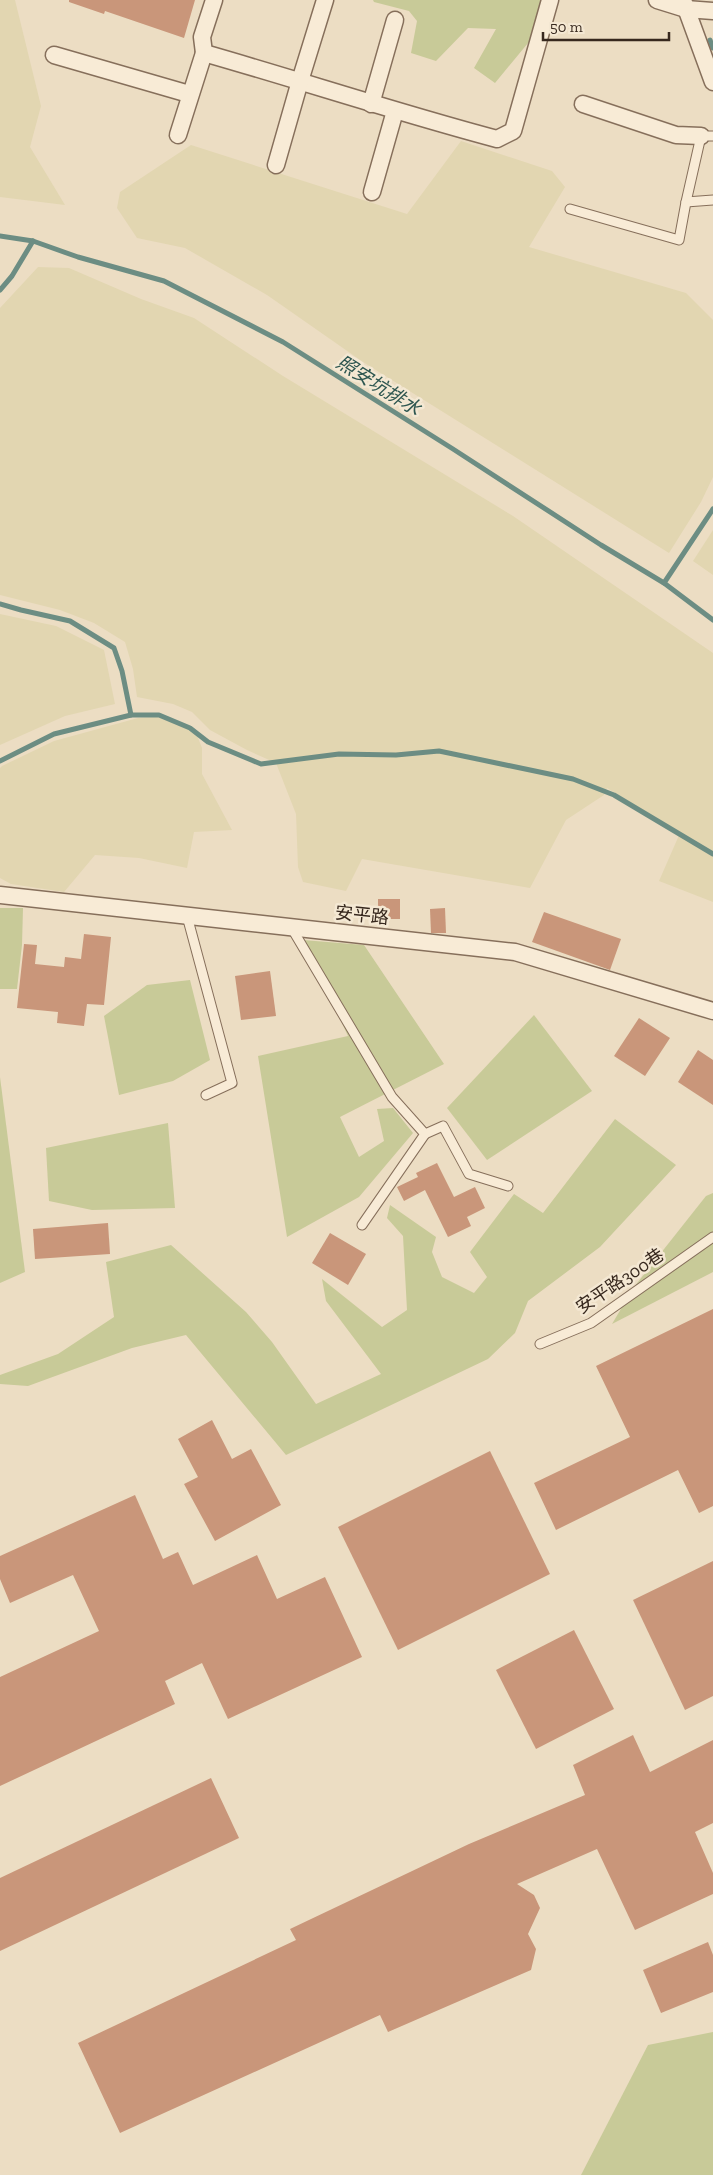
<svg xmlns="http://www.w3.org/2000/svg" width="713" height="2175" viewBox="0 0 713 2175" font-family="'Zilla Slab','Noto Sans TC',serif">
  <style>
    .farmland { fill: #e2d6b1 }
    .green { fill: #c8ca98 }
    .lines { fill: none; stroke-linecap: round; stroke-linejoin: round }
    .stream { stroke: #6c8d83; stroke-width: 5 }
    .building { fill: #c9967a }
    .service-casing { stroke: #866f5b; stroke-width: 11 }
    .minor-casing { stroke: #866f5b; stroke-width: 19 }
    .service { stroke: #f8ebd6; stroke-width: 9 }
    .minor { stroke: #f8ebd6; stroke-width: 16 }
    .labels { text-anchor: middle; stroke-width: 5; stroke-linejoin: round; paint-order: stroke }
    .street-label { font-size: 18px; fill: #37281e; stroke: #f4e8d3 }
    .water-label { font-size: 19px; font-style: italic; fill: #2e5650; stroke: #f4e8d3 }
  </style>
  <rect width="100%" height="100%" fill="#ecddc3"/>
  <g class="farmland">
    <path d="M0 0H15L41 106 30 147 65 205 0 197Z"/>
    <path d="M461 141 552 171 565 187 529 247 686 293 713 320V477L701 502 669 553 363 362 267 295 185 248 137 238 117 208 120 192 191 145 407 214Z"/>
    <path d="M38 267 69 268 141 299 194 318 283 376 513 516 713 653V902L659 881 680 833 607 788 604 795 566 820 530 888 362 859 346 891 303 882 298 867 296 814 276 763 247 750 210 730 192 712 173 704 137 697 133 669 125 642 94 623 60 610 0 595V308Z"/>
    <path d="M713 530V575L693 561Z"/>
    <path d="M0 614 56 626 104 650 115 704 65 716 0 745Z"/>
    <path d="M167 716 194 728 202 748V774L232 830 194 832 187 868 139 858 95 855 64 892 11 884 0 878V768L2 766 54 741 138 718Z"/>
  </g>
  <g class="green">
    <path d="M373 0H544L533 37 495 83 474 68 496 29 468 28 436 61 411 53 417 21 409 11 374 2Z"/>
    <path d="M0 908H23L22 945 17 989H0Z"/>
    <path d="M303 940 364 945 444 1064 340 1117 359 1157 384 1141 377 1109 393 1108 413 1133 359 1197 287 1237 258 1056 348 1036Z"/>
    <path d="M190 980 210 1060 173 1081 119 1095 104 1016 147 985Z"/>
    <path d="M534 1015 592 1091 487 1160 447 1108Z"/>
    <path d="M0 1077 25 1272 0 1283Z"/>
    <path d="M615 1119 676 1165 600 1247 528 1301 515 1333 488 1359 286 1455 186 1335 132 1348 28 1386 0 1384V1375L58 1354 114 1317 106 1262 171 1245 246 1312 272 1342 316 1404 381 1374 326 1301 322 1279 382 1327 407 1310 403 1236 387 1218 390 1205 436 1237 432 1252 442 1277 474 1293 487 1277 470 1252 514 1194 543 1213Z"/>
    <path d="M168 1123 175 1208 92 1210 49 1201 46 1148Z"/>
    <path d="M713 1193V1272L612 1324 634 1287 706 1196Z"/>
    <path d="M713 2032V2175H581L648 2045Z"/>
  </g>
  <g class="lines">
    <g class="stream">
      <path d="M710 40 713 48"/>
      <path d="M0 236 33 241 78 257 164 281 283 342 453 449 601 545 664 583 713 620"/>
      <path d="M0 290 12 276 33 241"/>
      <path d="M664 583 713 509"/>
      <path d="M0 604 21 610 70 621 114 648 122 671 131 715"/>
      <path d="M0 761 54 734 131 715H159L190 728 208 742 261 764 339 754 396 755 439 751 573 779 614 795 713 854"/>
    </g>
  </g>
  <g class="building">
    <path d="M69 0H195L184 38 105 11 104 14 69 2Z"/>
    <rect x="378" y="899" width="22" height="20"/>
    <path d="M445 908 446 933H431L430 909Z"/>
    <path d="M544 912 621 939 610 970 532 942Z"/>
    <path d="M84 934 111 937 104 1005 87 1004 84 1026 57 1023 58 1012 17 1008 24 944 37 945 35 964 64 967 65 957 81 959Z"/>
    <path d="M270 971 276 1016 241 1020 235 976Z"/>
    <path d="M639 1018 670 1038 645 1076 614 1056Z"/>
    <path d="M698 1050 713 1060V1105L678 1082Z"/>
    <path d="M437 1163 454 1197 475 1187 485 1208 467 1217 471 1226 448 1237 425 1190 404 1201 397 1187 418 1177 416 1173Z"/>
    <path d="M108 1223 110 1254 35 1259 33 1229Z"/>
    <path d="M330 1233 366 1254 348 1285 312 1263Z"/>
    <path d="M713 1309V1506L699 1513 678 1470 556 1530 534 1483 630 1437 596 1366Z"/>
    <path d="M212 1420 232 1459 251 1449 281 1505 215 1541 184 1484 198 1477 178 1439Z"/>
    <path d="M490 1451 550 1574 398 1650 338 1527Z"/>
    <path d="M135 1495 163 1559 178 1552 193 1585 257 1555 277 1599 325 1577 362 1657 228 1719 202 1663 165 1681 175 1704 0 1786V1677L99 1631 73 1575 10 1603 0 1579V1556Z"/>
    <path d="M713 1561V1696L685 1710 633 1600Z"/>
    <path d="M574 1630 614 1709 536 1749 496 1670Z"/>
    <path d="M633 1735 650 1772 713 1740V1823L695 1832 713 1873V1894L635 1930 597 1849 517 1884 534 1895 540 1908 528 1934 536 1949 531 1970 388 2032 380 2015 120 2133 78 2043 296 1940 290 1929 469 1844 585 1795 573 1765Z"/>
    <path d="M211 1778 239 1838 0 1951V1878Z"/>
    <path d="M708 1942 713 1955V1992L661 2013 643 1970Z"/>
  </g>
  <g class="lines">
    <defs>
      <g id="service">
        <path d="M713 136H701L686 202 713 200"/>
        <path d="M570 209 679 240 686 202"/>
        <path d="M187 916 232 1083 206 1095"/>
        <path d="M291 927 392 1097 425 1134 362 1225"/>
        <path d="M425 1134 443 1126 469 1174 508 1186"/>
        <path d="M540 1344 591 1323 713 1237"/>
      </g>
      <g id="minor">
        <path d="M214 0 202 37 204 53C302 81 399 113 497 139L513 131 550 0"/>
        <path d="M657 0 686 9 713 11"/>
        <path d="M683 0 713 82"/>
        <path d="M54 55 189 94"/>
        <path d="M371 104 395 20"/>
        <path d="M583 104 676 135 701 136"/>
        <path d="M178 135 204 53"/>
        <path d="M276 165 300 81 325 0"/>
        <path d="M372 192 395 111"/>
        <path d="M0 895 515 952 713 1011"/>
      </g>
    </defs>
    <use href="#service" class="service-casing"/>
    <use href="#minor" class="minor-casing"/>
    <use href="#service" class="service"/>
    <use href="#minor" class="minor"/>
  </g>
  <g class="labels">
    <g class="street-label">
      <text transform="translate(362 915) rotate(6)" y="6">安平路</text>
      <text transform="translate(620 1281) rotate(-34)" y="6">安平路300巷</text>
    </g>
    <g class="water-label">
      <text transform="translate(379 385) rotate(32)" y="7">照安坑排水</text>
    </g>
  </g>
  <path d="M543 32v8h126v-8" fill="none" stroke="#37281e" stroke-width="2.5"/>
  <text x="550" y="32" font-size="15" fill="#37281e" stroke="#f4e8d3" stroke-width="4" paint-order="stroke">50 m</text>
</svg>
